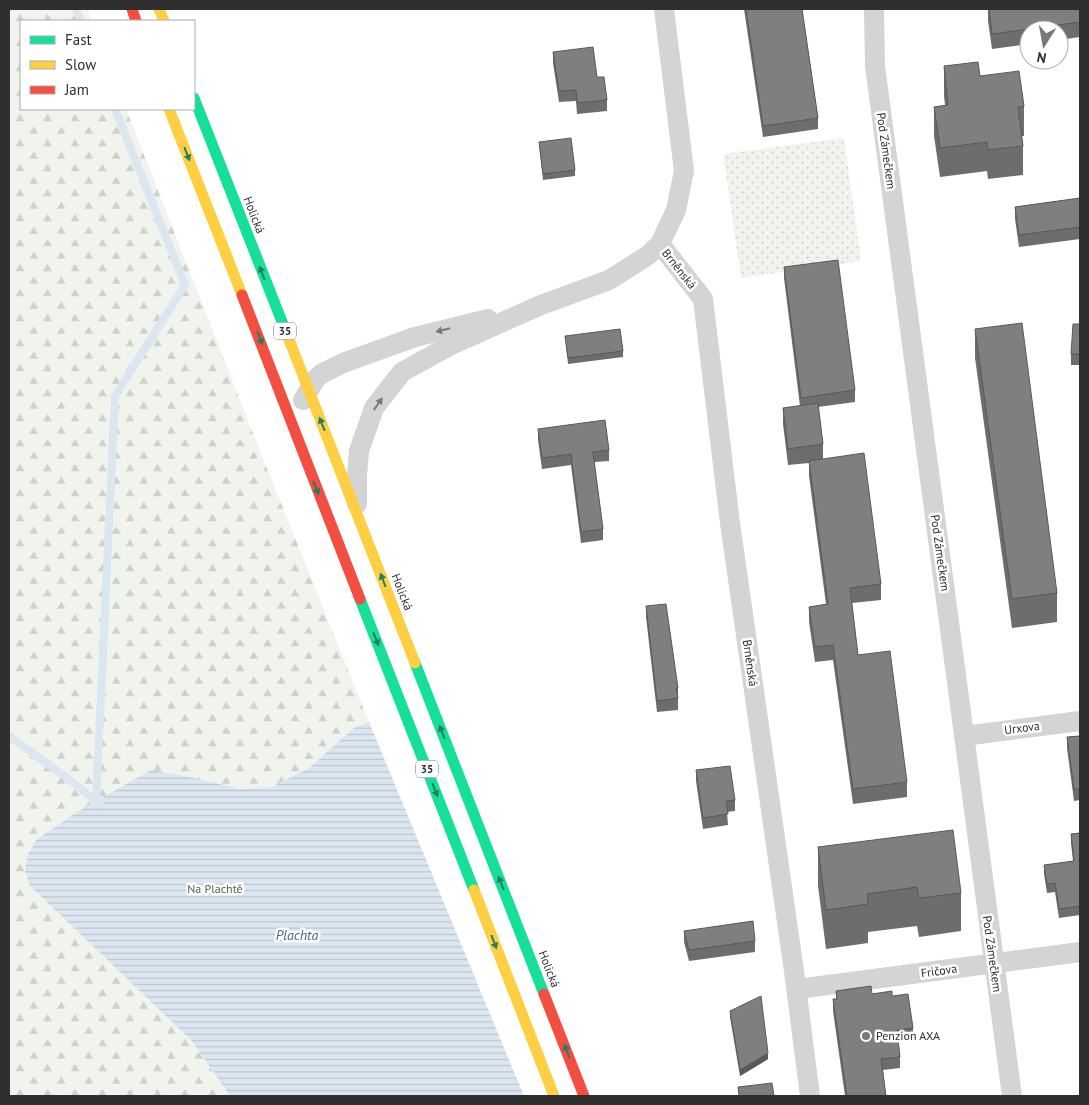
<svg xmlns="http://www.w3.org/2000/svg" width="1089" height="1105" viewBox="0 0 1089 1105" font-family="'PT Sans',sans-serif">
  <style>
    .grass { fill: url(#grass-dots) }
    .forest { fill: url(#forest-firs) }
    .water { fill: url(#water-rules) }
    .lines { fill: none; stroke-linecap: round; stroke-linejoin: round }
    .stream { stroke: #dbe6f0; stroke-width: 8 }
    .street { stroke: #d4d4d4; stroke-width: 20 }
    .fast { stroke: #16e098; stroke-width: 11 }
    .slow { stroke: #ffcf43; stroke-width: 11 }
    .jam { stroke: #f24e42; stroke-width: 11 }
    .wall { fill: #6d6d6d }
    .shaded-wall { fill: #595959 }
    .building { fill: #7f7f7f; stroke: #595959 }
    .oneway { fill: #247f5e }
    .oneway2 { fill: #797979 }
    .poi-dot { fill: #787878; stroke: #fff; stroke-width: 2 }
    .labels { text-anchor: middle; stroke-width: 5; stroke-linejoin: round; paint-order: stroke }
    .shield { fill: #fff; stroke: #6d6d6d; stroke-width: 1 }
    .shield-label { font-size: 11px; font-weight: bold; fill: #2f2f2f }
    .street-label { font-size: 12px; fill: #2f2f2f; stroke: #fff }
    .park-label { font-size: 12px; fill: #4e683f; stroke: #fff }
    .poi-label { font-size: 12px; fill: #2f2f2f; stroke: #fff; text-anchor: start }
    .water-label { font-size: 14px; font-style: italic; fill: #42688c; stroke: #fff }
  </style>
  <defs>
    <pattern id="grass-dots" width="8" height="8" patternUnits="userSpaceOnUse" patternTransform="scale(1.25)"><rect width="8" height="8" fill="#f0f4ed"/><path d="M2 2h.1M6 6h.1" fill="none" stroke="#ced2cc" stroke-width="1.8" stroke-linecap="round"/></pattern>
    <pattern id="forest-firs" width="22" height="20" patternUnits="userSpaceOnUse" patternTransform="scale(1.25)"><rect width="22" height="20" fill="#f0f4ed"/><path d="M5 1l3.5 6h-7zM16 11l3.5 6h-7z" fill="#ced2cc"/></pattern>
    <pattern id="water-rules" width="6" height="5" patternUnits="userSpaceOnUse" patternTransform="scale(1.25)"><rect width="6" height="5" fill="#dbe6f0"/><path d="M0 2.5h6" fill="none" stroke="#bcc6ce"/></pattern>
  </defs>
  <rect width="100%" height="100%" fill="#fff"/>
  <path class="grass" d="M844 138 861 261 741 278 723 154Z"/>
  <path class="forest" d="M9 9H87L92 21H21V109H126L256 441 369 722 354 728 309 768 272 787 241 789 190 777 96 802 77 812 37 839 30 886 192 1041 230 1096H9Z"/>
  <path class="water" d="M369 722 524 1096H230L192 1041 30 886 25 870 28 854 37 839 77 812 151 770 190 777 241 789 272 787 309 768 354 728Z"/>
  <g class="lines">
    <g class="stream">
      <path d="M76 9 81 21"/>
      <path d="M9 736 70 780 99 804"/>
      <path d="M96 802 115 396 185 285 115 109"/>
    </g>
    <g class="street">
      <path d="M874 9 875 66 1012 1096"/>
      <path d="M660 244 703 299 730 523 794 971 810 1096"/>
      <path d="M303 400 315 380 321 374 343 363 415 337 488 319"/>
      <path d="M357 504V477L359 451 374 408 402 372 451 345 541 305 609 280 647 256 660 244 676 210 684 171 664 9"/>
      <path d="M964 736 1080 721"/>
      <path d="M797 989 1080 952"/>
    </g>
    <g class="fast">
      <path d="M194 98 288 337"/>
      <path d="M360 599 474 890"/>
      <path d="M415 663 544 994"/>
    </g>
    <g class="slow">
      <path d="M159 9 164 21"/>
      <path d="M169 109 242 295"/>
      <path d="M288 337 415 663"/>
      <path d="M474 890 554 1096"/>
    </g>
    <g class="jam">
      <path d="M132 9 136 21"/>
      <path d="M242 295 360 599"/>
      <path d="M544 994 584 1096"/>
    </g>
  </g>
  <g class="wall">
    <path d="M744 9H802L818 118V129L763 137Z"/>
    <path d="M988 9H1080V37L1059 40V30H1029V44L992 49 988 21Z"/>
    <path d="M553 52 597 77 607 100V111L577 114 576 101 559 102 553 63Z"/>
    <path d="M944 66 980 76 1024 106V136H1022L1023 146V175L988 179 987 171 940 177 934 136V107L945 105 944 96Z"/>
    <path d="M539 142 575 170V176L543 180Z"/>
    <path d="M1080 198V239L1019 247 1015 219V207Z"/>
    <path d="M784 267 855 390V402L818 407 823 444V459L881 584V600L852 603 858 655 907 782V797L853 804 833 660 815 662 809 622V607L826 604 809 476V463L788 465 783 424V408L800 406 784 278Z"/>
    <path d="M1080 324V365H1071V354Z"/>
    <path d="M975 329 1057 593V622L1012 628 975 358Z"/>
    <path d="M565 336 623 351V357L568 364Z"/>
    <path d="M538 429 609 450V461L594 462 603 529V540L581 543 571 465 542 469 538 440Z"/>
    <path d="M646 606 678 688V710L657 712 646 617Z"/>
    <path d="M1080 736V800L1074 801 1067 748V737Z"/>
    <path d="M696 770 735 800V811L727 812 728 825 703 829 696 781Z"/>
    <path d="M1080 833V915L1059 918 1055 892 1047 893 1044 874V865L1073 861 1071 843V834Z"/>
    <path d="M818 847 961 893V931L919 937 917 926 868 932V943L826 949 818 886Z"/>
    <path d="M684 931 755 941V952L689 961 684 942Z"/>
    <path d="M836 991 892 996 913 1028V1039L898 1041 900 1057V1068L883 1070 886 1096H845L833 1011V999H836Z"/>
    <path d="M730 1011 768 1059 740 1076 730 1017Z"/>
  </g>
  <path class="shaded-wall" d="M768 1053V1059L740 1076V1070Z"/>
  <g class="building">
    <path d="M746 9H802L818 118 763 126Z"/>
    <path d="M989 9H1080V22L992 34Z"/>
    <path d="M593 47 597 77H604L607 100 577 103 576 90 559 91 553 52Z"/>
    <path d="M978 62 980 76 1019 71 1024 106 1018 107 1023 146 988 150 987 142 940 148 934 107 948 105 944 66Z"/>
    <path d="M571 138 575 170 543 174 539 142Z"/>
    <path d="M1080 198V227L1019 235 1015 207Z"/>
    <path d="M838 260 855 390 801 398 784 267Z"/>
    <path d="M1022 323 1057 593 1012 599 975 329Z"/>
    <path d="M1073 324H1080V354H1071Z"/>
    <path d="M620 329 623 351 568 358 565 336Z"/>
    <path d="M818 403 823 444 788 449 783 408Z"/>
    <path d="M605 420 609 450 593 452 603 529 581 532 571 454 542 458 538 429Z"/>
    <path d="M864 453 881 584 850 588 858 655 890 651 907 782 853 789 833 645 815 647 809 607 828 604 809 461Z"/>
    <path d="M666 604 678 688H676L678 698 657 701 646 606Z"/>
    <path d="M1080 736V789H1074L1067 737Z"/>
    <path d="M730 766 735 800 726 801 728 814 703 818 696 770Z"/>
    <path d="M953 830 961 893 919 898 917 887 867 894 868 904 826 910 818 847Z"/>
    <path d="M1080 833V906L1059 909 1055 883 1047 884 1044 865 1074 861 1071 834Z"/>
    <path d="M753 921 755 941 689 950 684 931Z"/>
    <path d="M871 986 872 994 892 991V996L908 994 913 1028 897 1030 900 1057 881 1059 886 1096H847L833 999H837L836 991Z"/>
    <path d="M761 996 768 1053 740 1070 730 1011Z"/>
    <path d="M772 1083 774 1096H739L738 1087Z"/>
  </g>
  <defs><path id="oneway-solid" d="M-6-.8H1V-3.2L6.5 0L1 3.2V.8H-6Z" transform="scale(1.25)"/></defs>
  <g class="oneway">
    <use href="#oneway-solid" transform="translate(187 154) rotate(69)"/>
    <use href="#oneway-solid" transform="translate(262 273) rotate(-111)"/>
    <use href="#oneway-solid" transform="translate(260 338) rotate(69)"/>
    <use href="#oneway-solid" transform="translate(322 424) rotate(-112)"/>
    <use href="#oneway-solid" transform="translate(316 488) rotate(68)"/>
    <use href="#oneway-solid" transform="translate(383 580) rotate(-111)"/>
    <use href="#oneway-solid" transform="translate(376 639) rotate(68)"/>
    <use href="#oneway-solid" transform="translate(442 732) rotate(-111)"/>
    <use href="#oneway-solid" transform="translate(435 790) rotate(69)"/>
    <use href="#oneway-solid" transform="translate(501 883) rotate(-111)"/>
    <use href="#oneway-solid" transform="translate(494 942) rotate(69)"/>
    <use href="#oneway-solid" transform="translate(567 1051) rotate(-111)"/>
  </g>
  <g class="oneway2">
    <use href="#oneway-solid" transform="translate(443 330) rotate(166)"/>
    <use href="#oneway-solid" transform="translate(378 404) rotate(-55)"/>
  </g>
  <circle class="poi-dot" cx="866" cy="1036" r="5"/>
  <g class="labels">
    <g class="shield">
      <rect x="274" y="322.5" width="22" height="17" rx="4"/>
      <rect x="416" y="760.5" width="22" height="17" rx="4"/>
    </g>
    <g class="shield-label">
      <text x="285" y="335">35</text>
      <text x="427" y="773">35</text>
    </g>
    <g class="street-label">
      <text transform="translate(886 151) rotate(82)" y="4">Pod Zámečkem</text>
      <text transform="translate(254 215) rotate(69)" y="4">Holická</text>
      <text transform="translate(679 269) rotate(52)" y="4">Brněnská</text>
      <text transform="translate(940 553) rotate(82)" y="4">Pod Zámečkem</text>
      <text transform="translate(402 592) rotate(69)" y="4">Holická</text>
      <text transform="translate(750 663) rotate(82)" y="4">Brněnská</text>
      <text transform="translate(1022 728) rotate(-7)" y="4">Urxova</text>
      <text transform="translate(992 954) rotate(82)" y="4">Pod Zámečkem</text>
      <text transform="translate(549 969) rotate(69)" y="4">Holická</text>
      <text transform="translate(939 971) rotate(-8)" y="4">Fričova</text>
    </g>
    <g class="park-label">
      <text x="215" y="893">Na Plachtě</text>
    </g>
    <g class="poi-label">
      <text x="876" y="1040">Penzion AXA</text>
    </g>
    <g class="water-label">
      <text x="297" y="940">Plachta</text>
    </g>
  </g>
  <rect width="1089" height="1105" fill="none" stroke="#2f2f2f" stroke-width="20"/>
  <rect x="20" y="20" width="175" height="90" fill="#ffffff" stroke="#acacac"/>
  <rect x="30" y="36" width="25" height="8" fill="#16e098" stroke="#acacac"/>
  <text x="65" y="45" font-size="15" fill="#2f2f2f">Fast</text>
  <rect x="30" y="61" width="25" height="8" fill="#ffcf43" stroke="#acacac"/>
  <text x="65" y="70" font-size="15" fill="#2f2f2f">Slow</text>
  <rect x="30" y="86" width="25" height="8" fill="#f24e42" stroke="#acacac"/>
  <text x="65" y="95" font-size="15" fill="#2f2f2f">Jam</text>
  <g transform="translate(1044 45) rotate(191)"><circle r="24" fill="#ffffff" stroke="#acacac"/>
  <path d="M0-4L9 19L0 12L-9 19Z" fill="#787878"/>
  <text y="-8" font-size="14" font-weight="bold" text-anchor="middle" fill="#2f2f2f">N</text>
  </g>
</svg>
